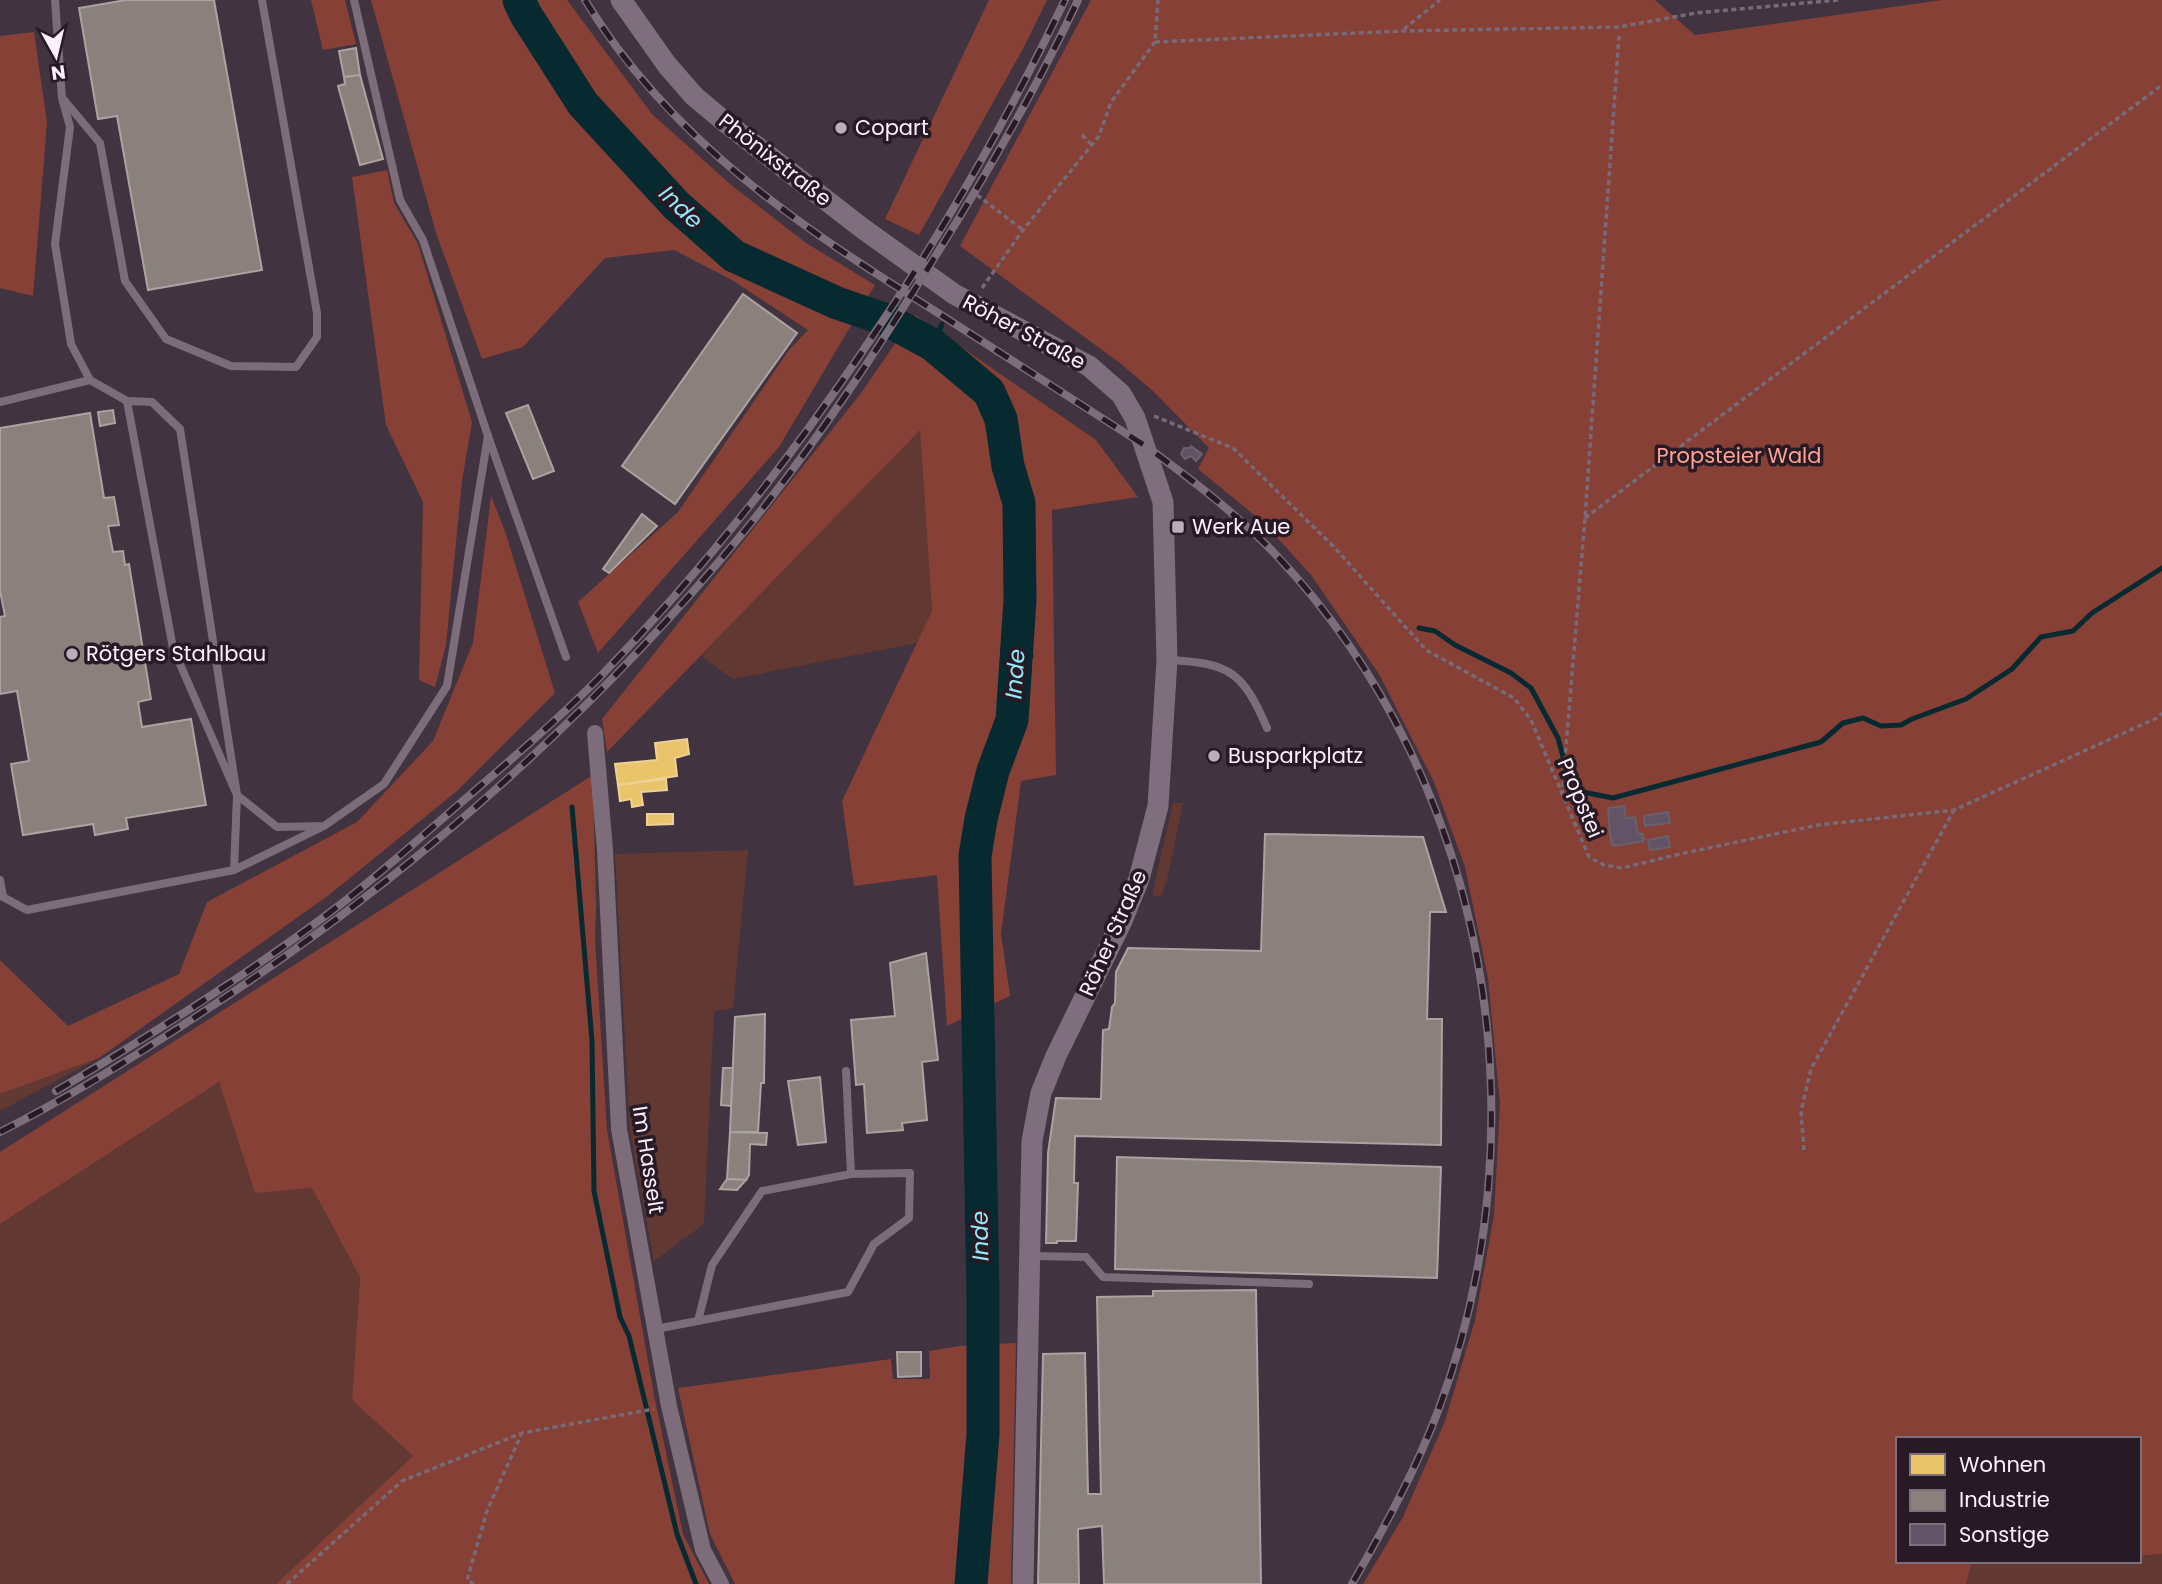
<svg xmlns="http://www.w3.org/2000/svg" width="2162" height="1584" viewBox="0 0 2162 1584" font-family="Poppins,sans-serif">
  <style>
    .green { fill: #613832 }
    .forest { fill: #864036 }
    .homes { fill: #e9c46a; stroke: #efd196; stroke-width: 2 }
    .industry { fill: #8a817c; stroke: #aca2a2; stroke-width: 2 }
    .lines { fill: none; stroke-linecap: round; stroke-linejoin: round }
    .stream { stroke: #072a31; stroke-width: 5 }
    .river { stroke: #072a31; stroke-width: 33 }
    .building { fill: #625466; stroke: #6a606c; stroke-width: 2 }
    .path { stroke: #786a76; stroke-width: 3.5; stroke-dasharray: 5 3.5; stroke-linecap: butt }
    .lane { stroke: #7d6d7b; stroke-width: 8 }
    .street { stroke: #7d6d7b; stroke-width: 16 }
    .secondary { stroke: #7f6e7d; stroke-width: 21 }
    .rail-casing { stroke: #7c6e7a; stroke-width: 8 }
    .rail { stroke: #271a25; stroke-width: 5; stroke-dasharray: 16; stroke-linecap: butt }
    .poi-dot { fill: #bcadba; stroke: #271a25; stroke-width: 2.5 }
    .labels { text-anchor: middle; stroke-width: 7; stroke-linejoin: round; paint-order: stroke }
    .poi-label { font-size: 21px; fill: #fdeffb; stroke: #271a25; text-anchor: start }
    .street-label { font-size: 21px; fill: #fdeffb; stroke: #271a25 }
    .park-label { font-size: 21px; fill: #fea392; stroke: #271a25 }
    .water-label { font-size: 23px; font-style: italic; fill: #94e8f8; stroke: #271a25 }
  </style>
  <rect width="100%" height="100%" fill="#423340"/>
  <g class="green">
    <path d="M920 429 932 611 917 643 733 679 701 656Z"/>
    <path d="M1173 803H1183L1167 880 1161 897 1152 895Z"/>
    <path d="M748 850 733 1008 714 1011 704 1224 654 1261 630 1129 615 854Z"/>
    <path d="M99 1058 0 1111V1094Z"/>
    <path d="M219 1082 255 1192 312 1188 360 1277 352 1400 413 1456 276 1584H0V1224Z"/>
    <path d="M2162 1554V1584H1966L1971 1564 2031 1561H2139V1556Z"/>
  </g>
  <g class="forest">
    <path d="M311 0H345L356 44 323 50Z"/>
    <path d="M371 0H567L652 114 730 184 806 243 875 285 779 447 598 653 578 602 678 512 789 350 808 330 732 280 674 250 605 258 523 347 482 359 436 233Z"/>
    <path d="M989 0H1047L1024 47 919 235 885 219Z"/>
    <path d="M1091 0H1655L1695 35 1942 0H2162V1554L2139 1556V1439H1898V1561H2031L1971 1564 1966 1584H1363L1403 1517 1445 1421 1475 1320 1494 1215 1500 1104 1488 978 1465 867 1434 782 1379 674 1311 575 1264 523 1198 469 1209 448 1153 391 1120 363 960 246Z"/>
    <path d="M34 32 47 123 33 296 0 288V36Z"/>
    <path d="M387 170 394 203 418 244 472 422 462 481 446 645 435 687 419 680 423 502 386 425 352 177Z"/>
    <path d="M915 315 1096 440 1138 497 1052 510 1056 775 1021 781 1001 934 1010 996 947 1026 937 875 854 886 842 801 932 611 920 430 607 752 602 719 858 397Z"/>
    <path d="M491 496 505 531 555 693 457 791 329 895 99 1058 0 1094V960L68 1026 179 974 207 902 357 822 433 741 473 643Z"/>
    <path d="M593 775 596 905 595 940 607 1130 654 1395 683 1534 709 1584H276L413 1456 352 1400 360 1277 312 1188 255 1193 219 1082 0 1224V1152Z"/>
    <path d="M1016 1343 1011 1584H735L710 1534 678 1388 891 1359 893 1379H930L929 1351 959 1346Z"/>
  </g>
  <g class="homes">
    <path d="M687 739 689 754 675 758 677 776 618 785 615 764 657 760 655 743Z"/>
    <path d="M666 779 667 790 641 792 643 805 632 807 631 799 620 801 618 785Z"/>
    <path d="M647 814H673V824L647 825Z"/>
  </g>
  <g class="industry">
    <path d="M126 0H214L262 270 148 290 117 116 98 119 79 8Z"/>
    <path d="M356 48 360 75 344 77 339 51Z"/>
    <path d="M360 75 383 159 360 165 338 86 345 84 344 77Z"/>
    <path d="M743 294 797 333 675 504 622 466Z"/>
    <path d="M528 405 554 471 533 479 506 413Z"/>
    <path d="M113 410 115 423 100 426 98 412Z"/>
    <path d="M90 413 104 498 114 497 119 525 108 526 113 552 123 551 125 565 129 564 151 699 138 702 142 727 191 719 206 805 126 818 128 829 95 835 93 824 23 835 11 764 29 761 17 691 0 694V617L5 616 0 591V428Z"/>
    <path d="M642 514 657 526 609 573 603 569Z"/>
    <path d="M1265 834 1423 837 1446 912H1430L1427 1019H1442L1441 1145 1075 1136 1074 1183H1078L1076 1241H1057V1243H1046L1048 1153 1056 1098 1101 1099 1103 1030 1109 1029 1112 1007 1115 1003 1116 972 1128 948 1261 951Z"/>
    <path d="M926 953 938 1060 922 1062 927 1120 902 1123 903 1130 867 1133 864 1084 856 1085 851 1020 895 1016 890 963Z"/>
    <path d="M765 1014 764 1083H761L758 1132H730L735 1017Z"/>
    <path d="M723 1068H733L731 1106 721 1105Z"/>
    <path d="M820 1077 826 1142 798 1145 788 1081Z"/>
    <path d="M730 1132 767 1133 766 1145 750 1144 749 1175 746 1180 727 1179Z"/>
    <path d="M1117 1157 1441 1167 1437 1278 1115 1269Z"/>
    <path d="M727 1179 746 1180 737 1190 720 1189Z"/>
    <path d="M1256 1290 1261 1584H1104L1102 1526 1078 1529 1079 1584H1038L1043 1354 1085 1353 1088 1494H1101L1097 1297 1153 1296V1291Z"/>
    <path d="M897 1352H921V1376L898 1377Z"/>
  </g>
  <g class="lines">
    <g class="stream">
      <path d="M933 345 942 324"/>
      <path d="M1419 628 1435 631 1455 645 1511 673 1531 688 1558 738 1568 775 1583 792 1613 798 1821 742 1843 723 1863 718 1881 726 1901 725 1912 719 1966 699 2012 669 2041 637 2073 631 2092 613 2162 568"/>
      <path d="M1016 656H1031"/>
      <path d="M572 807 592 1041 594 1191 620 1317 629 1336 677 1534 696 1584"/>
    </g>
    <path class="river" d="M519 0 526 15 583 104 676 205 734 256 837 303 887 320 933 345 989 392 1001 419 1008 466 1019 503 1020 600 1012 720 993 771 981 819 975 856 983 1296V1434L971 1584"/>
  </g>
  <g class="building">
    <path d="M1191 446 1202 454 1196 461 1191 456 1185 459 1181 454 1184 448H1190Z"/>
    <path d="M1624 806 1626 818 1635 817 1638 834H1643L1644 841 1613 846 1610 835 1608 808Z"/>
    <path d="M1668 812 1670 823 1645 826 1644 816Z"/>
    <path d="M1668 836 1670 847 1650 850 1648 840Z"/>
  </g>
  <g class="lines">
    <g class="path">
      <path d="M1404 29 1440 0"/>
      <path d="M1155 42 1402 31 1619 27 1696 13 1838 0"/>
      <path d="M1082 135 1091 144"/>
      <path d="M977 195 1023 230"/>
      <path d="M982 288 1023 230 1099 136 1111 102 1155 42 1158 0"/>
      <path d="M1154 416 1233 448 1335 548 1426 650 1514 698 1531 720 1589 857 1604 865 1622 868 1680 854 1818 825 1954 810 2157 718 2162 713"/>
      <path d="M1585 518 2162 85"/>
      <path d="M1562 795 1585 518 1619 36"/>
      <path d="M1804 1150 1801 1111 1811 1069 1954 810"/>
      <path d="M287 1584 402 1481 522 1433 654 1409"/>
      <path d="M474 1584 467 1580 487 1511 521 1435"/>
    </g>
    <g class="lane">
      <path d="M55 0 62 98 70 127 55 244 71 344 90 380 127 401 152 402 180 429 237 795 234 870"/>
      <path d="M354 0 400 200 423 240 488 436 566 657"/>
      <path d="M64 100 100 143 125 281 166 339 231 366 296 367 317 337V313L262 0"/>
      <path d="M127 401 173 648 237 795 277 827 324 826 384 784 447 686 488 436"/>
      <path d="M0 402 90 380"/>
      <path d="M1169 660C1230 663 1243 672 1267 728"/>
      <path d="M0 880 3 897 27 910 234 870 322 827"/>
      <path d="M1033 1256 1086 1257 1103 1277 1309 1284"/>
      <path d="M698 1321 712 1265 762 1191 851 1174"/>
      <path d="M656 1329 848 1292 874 1244 909 1218 910 1173 851 1174 846 1071"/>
    </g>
    <path class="street" d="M595 733 605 850 619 1129 669 1406 703 1550 721 1584"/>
    <path class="secondary" d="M621 0 667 65 694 96 725 122 862 228 954 294 1089 366 1121 394 1135 418 1163 502 1167 660 1158 806 1139 879 1121 923 1056 1056 1041 1093 1032 1141 1023 1584"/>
    <defs>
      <g id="rail">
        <path d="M585 0C671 142 801 227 938 313 1007 357 1075 401 1144 445 1191 479 1237 514 1277 556 1489 781 1546 1124 1438 1411 1415 1472 1384 1528 1352 1584"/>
        <path d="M56 1091C153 1034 251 973 341 904 381 873 419 839 457 806 505 765 553 724 598 679 785 487 949 241 1065 0"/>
        <path d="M0 1132C72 1096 139 1054 206 1010 410 877 593 716 747 528 818 441 880 346 938 252 989 170 1038 86 1078 0"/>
      </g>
    </defs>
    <use href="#rail" class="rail-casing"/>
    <use href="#rail" class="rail"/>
  </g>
  <g class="poi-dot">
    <circle cx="841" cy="128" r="7"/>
    <rect x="1171" y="520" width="14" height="14" rx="3.5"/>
    <circle cx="72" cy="654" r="7"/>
    <circle cx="1214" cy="756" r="7"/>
  </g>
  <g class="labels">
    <g class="poi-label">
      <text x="855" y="135">Copart</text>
      <text x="1192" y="534">Werk Aue</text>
      <text x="86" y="661">Rötgers Stahlbau</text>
      <text x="1228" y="763">Busparkplatz</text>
    </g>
    <g class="street-label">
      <text transform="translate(775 160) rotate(38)" y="7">Phönixstraße</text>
      <text transform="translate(1024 332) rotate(28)" y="7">Röher Straße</text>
      <text transform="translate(1580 798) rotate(67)" y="7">Propstei</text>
      <text transform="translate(1113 933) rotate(-66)" y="7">Röher Straße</text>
      <text transform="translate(648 1160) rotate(81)" y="7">Im Hasselt</text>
    </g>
    <g class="park-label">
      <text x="1739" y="463">Propsteier Wald</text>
    </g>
    <g class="water-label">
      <text transform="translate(681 207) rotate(44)" y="8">Inde</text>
      <text transform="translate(1015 674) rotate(-86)" y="8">Inde</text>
      <text transform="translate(980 1236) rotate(-91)" y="8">Inde</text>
    </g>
  </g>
  <rect x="1896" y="1437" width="245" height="126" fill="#271a25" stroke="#7d6f7b" stroke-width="2"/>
  <rect x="1910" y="1454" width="35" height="21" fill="#e9c46a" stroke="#7d6f7b" stroke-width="2"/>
  <text x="1959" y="1472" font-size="21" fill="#fdeffb">Wohnen</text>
  <rect x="1910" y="1490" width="35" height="21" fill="#8a817c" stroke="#7d6f7b" stroke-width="2"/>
  <text x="1959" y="1507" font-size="21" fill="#fdeffb">Industrie</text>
  <rect x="1910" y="1524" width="35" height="21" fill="#625466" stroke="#7d6f7b" stroke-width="2"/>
  <text x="1959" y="1542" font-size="21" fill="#fdeffb">Sonstige</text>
  <g transform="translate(56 56) rotate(172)" stroke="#271a25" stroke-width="5" paint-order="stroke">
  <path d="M0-5L12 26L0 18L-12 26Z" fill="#fdeffb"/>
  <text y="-10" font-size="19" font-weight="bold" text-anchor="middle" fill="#fdeffb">N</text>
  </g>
</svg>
